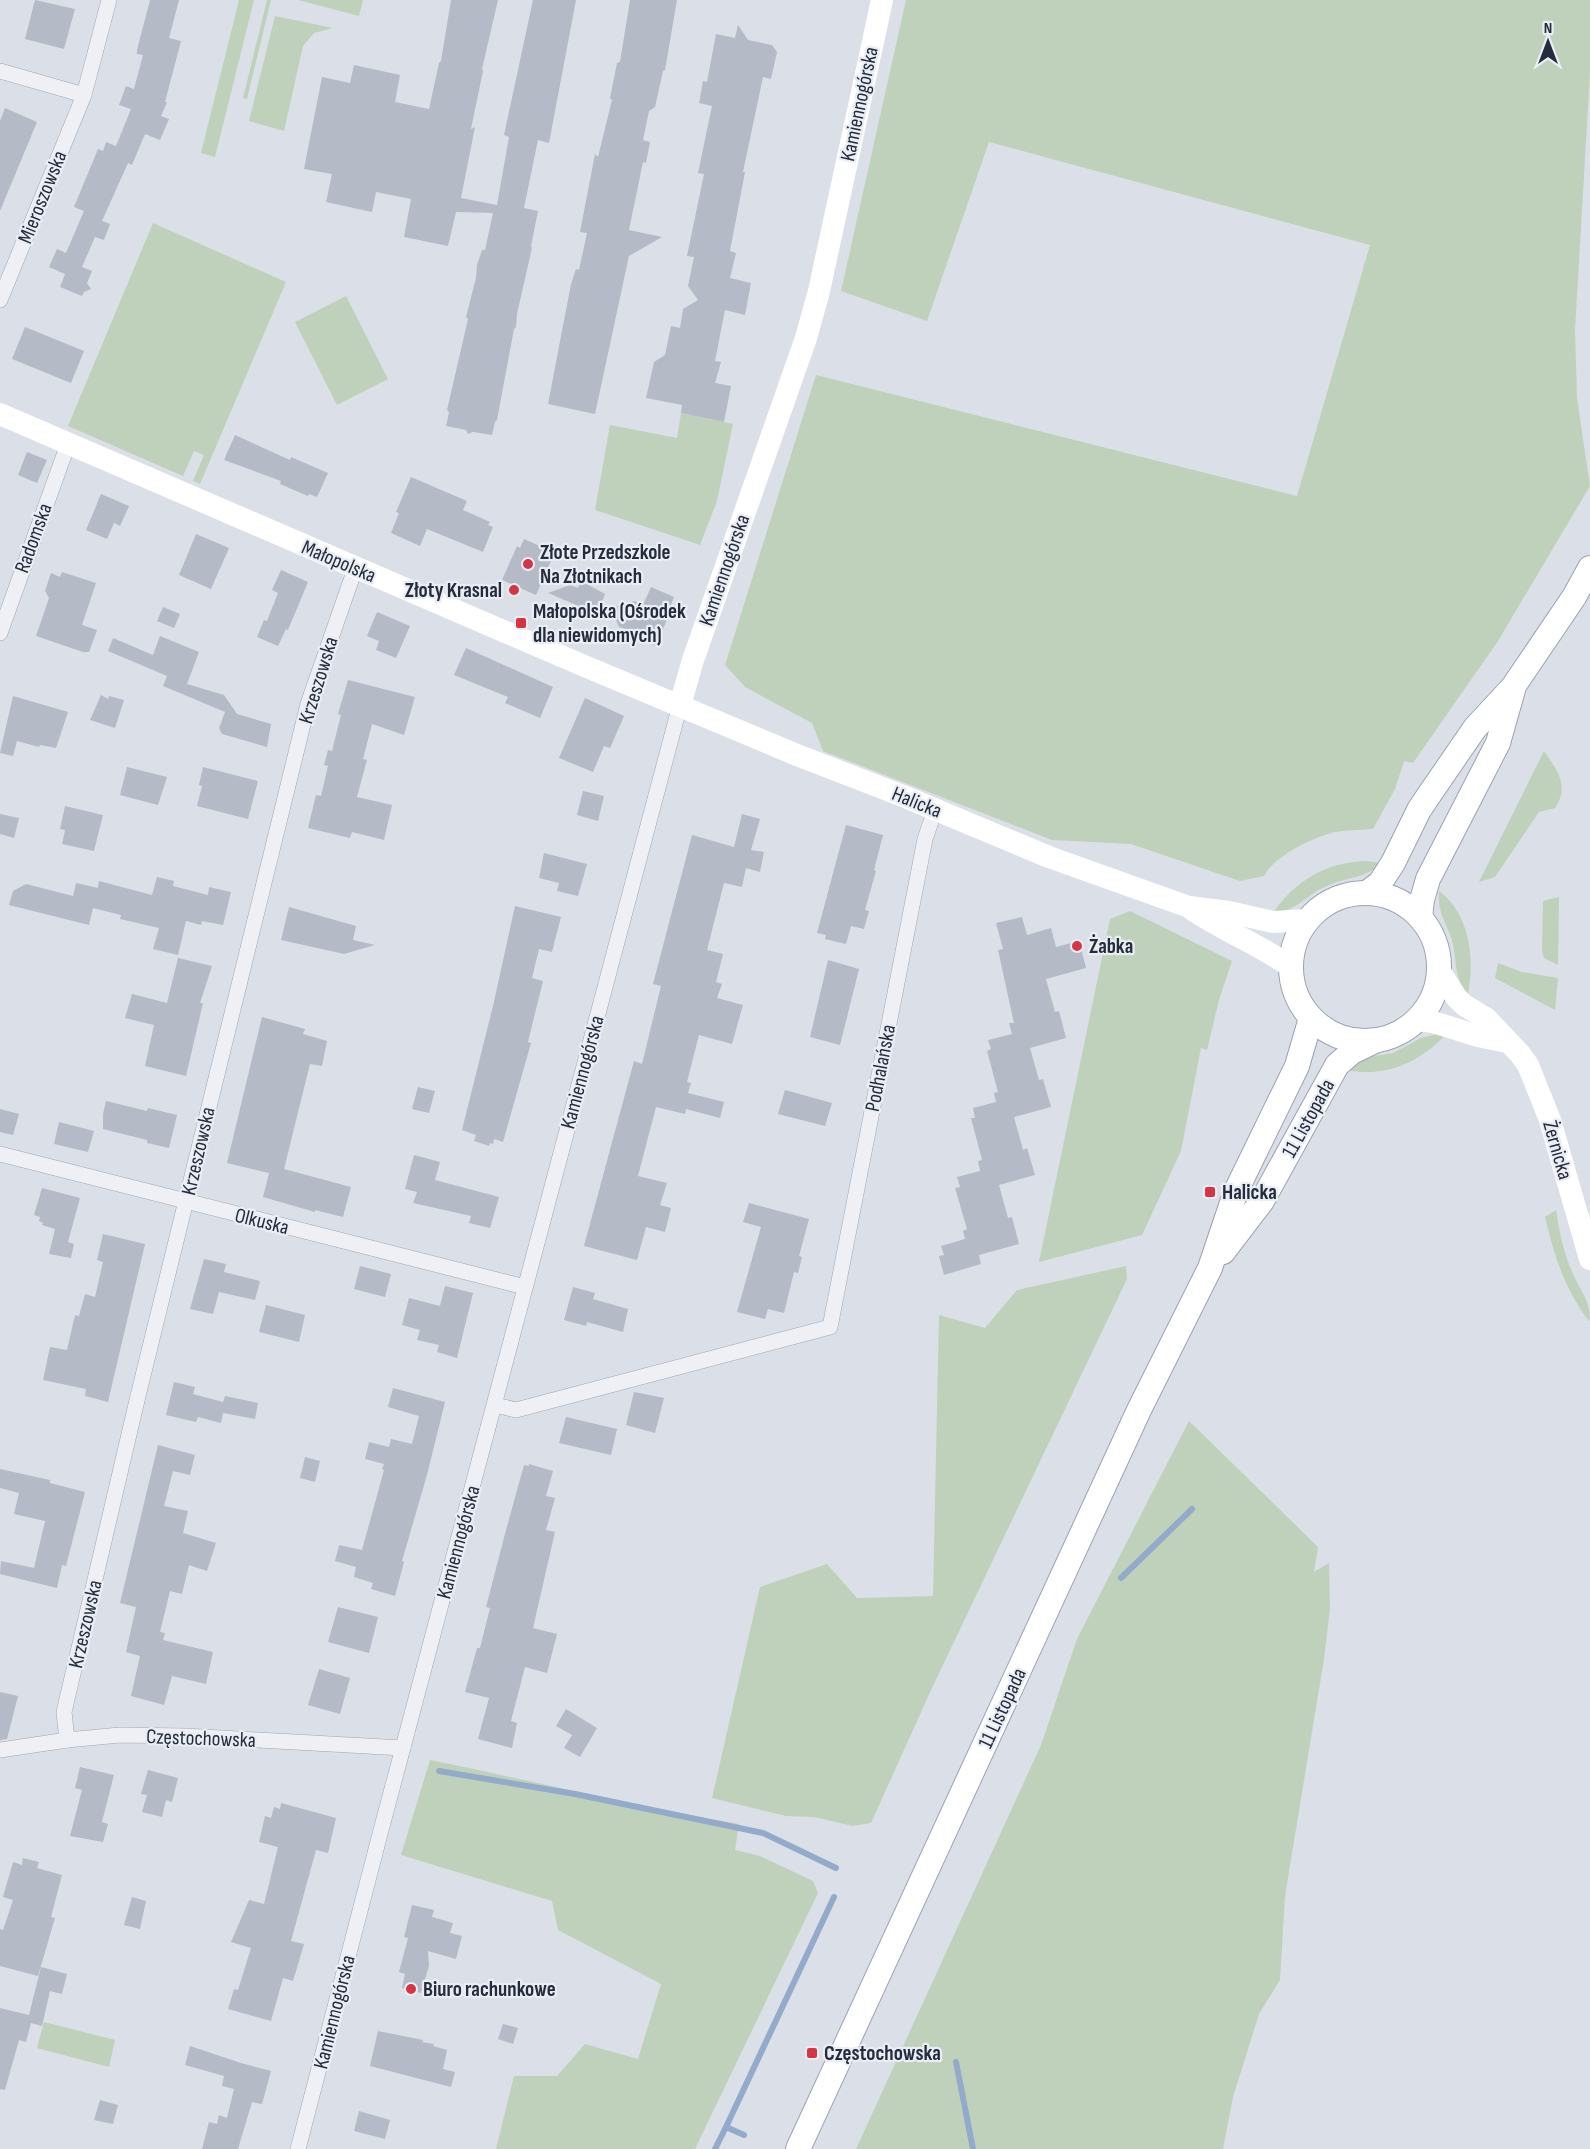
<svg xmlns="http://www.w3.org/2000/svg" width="1590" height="2149" viewBox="0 0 1590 2149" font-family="'Sofia Sans Condensed',sans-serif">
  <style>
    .green { fill: #bfd1bb }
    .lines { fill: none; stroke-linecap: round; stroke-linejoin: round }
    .stream { stroke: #93aaca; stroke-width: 6 }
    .building { fill: #b5bac7 }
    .street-casing { stroke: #a0a6b1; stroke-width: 16 }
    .primary-casing { stroke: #9aa2b3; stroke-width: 26 }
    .street { stroke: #eef0f5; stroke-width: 15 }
    .secondary { stroke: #fff; stroke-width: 22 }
    .primary { stroke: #fff; stroke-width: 24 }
    .poi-dot { fill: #d63543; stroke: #eaeef4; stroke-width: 2 }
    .labels { text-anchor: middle; stroke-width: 4.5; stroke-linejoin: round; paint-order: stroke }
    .street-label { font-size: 21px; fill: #242c3d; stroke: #eaeef4 }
    .poi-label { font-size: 21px; font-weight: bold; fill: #242c3d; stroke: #eaeef4; text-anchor: start }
  </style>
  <rect width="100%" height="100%" fill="#dbdfe7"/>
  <g class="green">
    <path d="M239 0H254L215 157 201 153Z"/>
    <path d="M267 0H271L247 99 243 98Z"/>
    <path d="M298 0H363L359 16Z"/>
    <path d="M906 0H1590V73L1575 330 1577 398 1590 486 1498 641 1413 763 1404 761 1395 789 1373 829C1361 830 1347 830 1335 832 1314 837 1274 856 1264 876L1240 881 1131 844 1052 840 823 751 812 723 745 687 725 665 816 375 1297 496 1370 245 989 142 927 321 841 291Z"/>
    <path d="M275 16 333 28 314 33 303 46 284 131 249 121Z"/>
    <path d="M153 223 286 282 200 484 193 481 204 455 194 451 183 476 68 426Z"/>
    <path d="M346 296 388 379 337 405 295 322Z"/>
    <path d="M681 413 733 424 717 501 700 545 595 510 610 425 677 438Z"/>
    <path d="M1544 751C1557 770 1570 786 1555 808L1539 812 1495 877 1479 882Z"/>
    <path d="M1366 861 1382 863C1363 880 1348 876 1327 886 1303 896 1302 909 1273 913 1295 881 1326 862 1366 861Z"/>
    <path d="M1439 891C1470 914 1475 959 1468 994 1452 974 1458 962 1452 940 1446 921 1437 913 1439 891Z"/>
    <path d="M1559 897 1558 965 1544 958 1542 951 1543 901Z"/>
    <path d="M1130 911 1232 961 1219 1000 1207 1050 1201 1048 1181 1151 1142 1235 1039 1262 1110 919Z"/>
    <path d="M1498 963 1522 972 1558 978 1555 1010 1495 978Z"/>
    <path d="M1437 1034H1446C1421 1062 1385 1078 1348 1070L1353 1063 1369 1057 1393 1053 1421 1038Z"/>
    <path d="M1556 1210C1559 1231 1564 1254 1573 1274 1582 1294 1590 1299 1590 1322 1565 1291 1554 1255 1545 1217Z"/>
    <path d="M1126 1266 1127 1279 931 1690 871 1823 853 1826 814 1817 786 1816 712 1798 760 1587 827 1564 857 1598 933 1596 939 1315 985 1328 1017 1290Z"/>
    <path d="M1189 1421 1318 1547 1314 1572 1329 1563 1330 1609 1324 1659 1285 1896 1280 1980 1259 2014 1233 2097 1223 2149H856L1041 1745 1077 1639Z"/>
    <path d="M430 1760C533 1781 635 1806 739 1824L735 1850 760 1856 813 1881 818 1893 695 2149H496L514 2076H557L585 2044 638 2059 661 1984 558 1930 552 1901 401 1855Z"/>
    <path d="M44 2022 115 2040 109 2067 37 2048Z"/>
  </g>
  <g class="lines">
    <g class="stream">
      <path d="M1121 1578 1192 1509"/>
      <path d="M439 1771 575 1794 763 1833 836 1868"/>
      <path d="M956 2062 973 2149"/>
      <path d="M726 2127 834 1897"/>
      <path d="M715 2149 726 2127 744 2135"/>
    </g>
  </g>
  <g class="building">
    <path d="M35 0 75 9 64 49 25 39Z"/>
    <path d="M150 0H179L169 38 181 41 165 102H167L161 116 169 119 160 140 145 134 132 165 128 163 102 221 110 224 104 240 95 237 82 267 92 271 87 283 91 289 84 292 82 296 60 287 65 274 49 267 57 249 66 253 84 211 74 207 98 149 103 151 106 142 116 146 131 109 119 105 126 86 134 89 143 55 137 54V50Z"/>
    <path d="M451 0H498L482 69 483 71 471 129 475 127 461 198 497 205 509 137 504 135 533 0H576L549 143 538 140 524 208 538 211 531 246 532 248 517 314 516 327 514 329 497 420 495 422 492 435 473 432 468 434 466 430 446 426 449 412 447 410 468 319 466 317 476 278 477 265 482 250H485L493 213 456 212 448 246 404 237 411 199 376 192 372 212 326 202 332 174 304 169 322 77 350 83 354 65 400 75 395 102 429 109 439 63 441 61Z"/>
    <path d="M630 0H677L665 70 663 71 655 107 649 111 643 140 650 142 646 163 643 162 629 230 662 237 629 256 595 414 548 404 571 284 576 269 579 270 587 233 580 232 595 154 598 157 612 100 610 98 617 63 620 62Z"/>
    <path d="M738 25 748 40 772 45 777 52 771 79 763 77 743 172H745L730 251 736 253 730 278 751 283 745 315 725 310 715 361 721 362 715 383 731 386 724 422 681 413 682 405 646 398 654 362 665 355 671 326 680 328 683 309 698 300 688 286 694 257 687 256 704 174 698 173 712 106 699 103 703 81 707 82 716 34 735 38Z"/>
    <path d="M5 108 37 122 0 211V121Z"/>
    <path d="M25 327 84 351 71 383 12 359Z"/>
    <path d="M235 435 290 460 291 457 328 473 317 497 309 494 308 496 280 484 281 481 224 460Z"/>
    <path d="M27 452 47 460 37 483 18 475Z"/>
    <path d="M411 477 467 501 463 510 490 522 488 525 493 527 483 552 427 529 420 546 391 533 399 513 396 512Z"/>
    <path d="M101 494 129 506 120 526 114 523 107 539 86 530Z"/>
    <path d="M196 534 229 548 211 589 179 575Z"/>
    <path d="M524 539 551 551 547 559 551 561 536 595 502 580 517 546 520 548Z"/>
    <path d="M281 570 308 582 288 630 286 629 278 646 257 637 264 620 267 621 278 593 272 590Z"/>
    <path d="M62 572 96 583 82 625 97 630 89 652H83L36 636 49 598 45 591 51 573 60 577Z"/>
    <path d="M581 581 605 594 598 612 589 608 588 610 548 593 570 585 578 588Z"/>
    <path d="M651 587 674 597 668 612H670L656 646 627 633 626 629 619 627 616 620 598 612 634 601 643 605Z"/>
    <path d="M163 607 180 614 174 628 157 621Z"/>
    <path d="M377 612 410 626 396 658 376 650 379 641 367 636Z"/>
    <path d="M160 636 199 652 187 684 224 695 237 714 271 724 267 747 222 734 219 728 225 712 163 686 167 676 108 651 113 638 153 655Z"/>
    <path d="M466 648 553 687 540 718 505 703 508 697 454 675Z"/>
    <path d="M348 680 415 697 404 735 372 724 363 759 367 760 357 797 392 805 384 840 352 832 350 838 308 828 316 795 321 796 328 766 324 765 328 750 332 751 341 715 338 714Z"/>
    <path d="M101 695 108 699 109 696 124 700 115 728 90 720Z"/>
    <path d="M13 696 68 712 56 748 40 745 39 747 17 741 13 756 0 753Z"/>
    <path d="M585 698 624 716 610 748 604 746 593 772 559 758Z"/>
    <path d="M127 767 167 777 158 805 120 795Z"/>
    <path d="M203 767 258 781 248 819 197 806 202 786 199 785Z"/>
    <path d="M583 791 604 796 598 821 577 815Z"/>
    <path d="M65 806 103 815 94 851 62 844 65 830 60 829Z"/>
    <path d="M0 814 19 818 14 838 0 834Z"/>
    <path d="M742 814 760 819 751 850 764 852 760 872 746 868 742 887 724 883 707 950 723 954 716 982 722 984 717 998 743 1005 732 1044 699 1035 687 1082 691 1083 688 1093 724 1102 720 1118 686 1109 685 1114 656 1107 638 1176 667 1183 660 1205 671 1208 665 1232 646 1227 637 1260 584 1246 634 1061 642 1064 661 986 653 984 692 835 734 847Z"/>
    <path d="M846 825 883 835 874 870 876 871 865 910 869 911 864 929 851 926 846 944 825 939 826 935 817 933Z"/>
    <path d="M544 853 587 864 578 896 557 891 559 883 539 878Z"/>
    <path d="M157 877 174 881 173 886 208 895 209 887 231 892 223 925 202 921 201 925 186 921 178 955 153 949 159 928 120 919 121 915 93 908 89 925 9 905 13 891 26 884 73 896 76 883 98 888 99 881 152 895Z"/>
    <path d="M515 906 561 917 552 952 539 949 532 978 543 981 528 1042 531 1043 503 1142 494 1139 493 1144 490 1143 489 1146 474 1141 476 1135 462 1130 493 1006Z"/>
    <path d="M289 907 356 926 353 940 375 945 344 954 281 940Z"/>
    <path d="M1022 917 1027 935 1051 928 1056 947 1079 941 1086 968 1046 979 1055 1012 1059 1011 1066 1038 1030 1048 1039 1080 1043 1079 1051 1107 1014 1117 1023 1150 1027 1148 1035 1175 999 1185 1008 1218 1012 1217 1019 1244 979 1255 981 1264 944 1275 939 1256 944 1255 941 1246 965 1239 963 1231 967 1229 955 1188 960 1187 957 1177 980 1171 978 1161 982 1160 971 1118H975L973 1108 996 1102 994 1093 998 1092 987 1051 991 1049 988 1040 1012 1034 1009 1023H1014L998 950 1003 949 996 923Z"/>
    <path d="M178 958 212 966 200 1003H203L186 1076 145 1066 154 1025 125 1018 132 994 167 1003Z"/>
    <path d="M828 960 859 969 840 1045 810 1037Z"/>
    <path d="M262 1017 305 1029 303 1034 327 1041 322 1066 310 1064 284 1169 351 1187 343 1217 315 1210V1212L263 1197 269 1173 227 1163Z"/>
    <path d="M418 1087 435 1091 429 1113 412 1109Z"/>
    <path d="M785 1090 832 1103 825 1126 778 1114Z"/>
    <path d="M106 1101 147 1111 148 1108 177 1115 169 1148 147 1143V1140L103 1129V1114Z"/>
    <path d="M0 1109 19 1114 13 1135 0 1132Z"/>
    <path d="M59 1122 94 1131 88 1152 54 1144Z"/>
    <path d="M414 1155 440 1162 435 1180 499 1197 490 1228 469 1223 471 1216 413 1203 417 1192 405 1189Z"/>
    <path d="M42 1188 80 1198 68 1242 74 1244 71 1258 49 1254 55 1229 42 1225 43 1223 39 1221 40 1217 34 1215Z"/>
    <path d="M749 1203 809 1219 799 1256 802 1257 798 1273 794 1272 784 1313 768 1309 765 1319 737 1312 761 1227 743 1222Z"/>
    <path d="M103 1234 145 1244 108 1402 85 1396 86 1389 43 1380 50 1347 67 1350 75 1315 79 1316 85 1294 95 1297 103 1262 97 1260Z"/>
    <path d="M204 1259 226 1264 224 1272 260 1281 255 1300 219 1292 213 1314 190 1309Z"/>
    <path d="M360 1266 391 1274 385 1297 354 1289Z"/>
    <path d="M445 1286 473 1293 457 1358 437 1352 439 1345 417 1340 420 1330 402 1325 409 1298 440 1306Z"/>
    <path d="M573 1287 595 1293 593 1299 628 1309 623 1332 587 1322 586 1326 564 1320Z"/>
    <path d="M266 1305 305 1315 299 1342 259 1332Z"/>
    <path d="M174 1382 195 1387 193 1394 223 1402 225 1396 258 1403 255 1419 223 1413 221 1423 198 1417 196 1422 166 1415Z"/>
    <path d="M393 1388 445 1402 427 1475 402 1561 404 1562 395 1596 371 1589 373 1583 354 1577 356 1567 335 1561 339 1545 362 1550 384 1470 382 1469 384 1464 365 1459 369 1442 389 1447 391 1439 412 1444 419 1416 388 1407Z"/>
    <path d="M634 1392 664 1398 655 1433 626 1425Z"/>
    <path d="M566 1417 617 1429 611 1455 559 1443Z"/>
    <path d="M158 1445 195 1455 190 1475 173 1471 164 1506 188 1511 183 1533 216 1543 207 1571 189 1565 182 1594 170 1591 160 1632 165 1633 163 1640 213 1652 206 1684 172 1676 164 1705 131 1696 140 1656 126 1652 136 1607 120 1603Z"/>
    <path d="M305 1457 320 1461 315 1482 300 1478Z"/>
    <path d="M529 1464 553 1471 546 1496 555 1498 546 1530 555 1532 533 1628 557 1634 547 1673 525 1667 511 1721 517 1723 512 1748 478 1739 489 1698 465 1692 477 1648H480L490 1608 486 1607 506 1530 524 1465 529 1466Z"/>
    <path d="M0 1469 50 1480V1483L85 1492 66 1566 62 1565 57 1588 0 1574 1 1561 34 1568 45 1521 14 1514 19 1493 0 1488Z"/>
    <path d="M338 1607 378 1617 369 1653 328 1642Z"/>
    <path d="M319 1669 350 1678 340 1714 308 1705Z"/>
    <path d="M0 1692 18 1696 7 1739 0 1740Z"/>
    <path d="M566 1709 597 1728 580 1757 564 1748 572 1735 556 1726Z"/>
    <path d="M80 1767 114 1775 102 1822 108 1824 103 1842 70 1836 82 1790 75 1788Z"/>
    <path d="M148 1770 178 1778 172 1802 166 1800 162 1817 142 1812 147 1795 141 1794Z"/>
    <path d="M281 1803 336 1818 328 1853 316 1850 291 1941 304 1944 293 1981 283 1978 271 2021 228 2009 234 1989 238 1990 251 1948 231 1942 249 1900 264 1904 278 1847 259 1842 265 1816 271 1818 274 1807 280 1809Z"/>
    <path d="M23 1858 39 1862 37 1868 62 1875 51 1917 55 1918 38 1976 0 1966V1929L3 1930 13 1900 3 1897 13 1862 22 1865Z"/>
    <path d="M132 1897 146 1901 140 1929 124 1925Z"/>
    <path d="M412 1905 434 1910 432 1917 453 1923 450 1933 462 1936 456 1959 428 1951 429 1966 421 1993 402 1988 405 1974 399 1972 408 1938 404 1937Z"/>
    <path d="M41 1967 67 1974 62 1994 50 1991 42 2026 31 2023 26 2042 19 2040 5 2090 0 2089V2008L29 2015Z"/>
    <path d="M503 2024 518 2028 513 2044 498 2039Z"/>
    <path d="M378 2031 423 2040 422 2042 434 2044 433 2046 447 2050 443 2069 455 2072 451 2087 370 2066Z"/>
    <path d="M190 2046 241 2063 271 2071 262 2104 252 2102 238 2149H202L209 2122 217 2124 219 2115 227 2118 234 2089 222 2086 224 2076 185 2065Z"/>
    <path d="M100 2100 118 2105 113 2124 94 2120Z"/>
    <path d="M359 2111 390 2120 385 2139 354 2131Z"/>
  </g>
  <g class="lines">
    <defs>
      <g id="street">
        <path d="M0 71 84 95"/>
        <path d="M0 300 84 95 109 0"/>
        <path d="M0 633 68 444"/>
        <path d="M0 1154 525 1287"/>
        <path d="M495 1405 516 1410 830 1327 925 839 935 810"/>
        <path d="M67 1740 64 1712 138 1396 308 704 355 569"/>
        <path d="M0 1750 67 1740 120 1735 185 1736 403 1748"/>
        <path d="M298 2149 380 1834 680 705"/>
      </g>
      <g id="primary">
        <path d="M1368 892 1380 883 1393 863 1419 810 1429 795 1475 728 1513 687 1574 597 1590 568"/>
        <circle cx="1365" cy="967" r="74"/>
        <path d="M1420 917 1422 900 1428 879 1498 743 1513 690"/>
        <path d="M1223 1252 1262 1201 1337 1065 1352 1052 1375 1041"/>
        <path d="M798 2149 1139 1410 1210 1268 1236 1191 1297 1066 1311 1018"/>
      </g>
    </defs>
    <use href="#street" class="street-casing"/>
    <use href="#primary" class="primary-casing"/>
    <use href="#street" class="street"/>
    <g class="secondary">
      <path d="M0 414 582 665 797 755 903 796 1049 857 1189 907 1229 912 1273 922 1307 920"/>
      <path d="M680 705 693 660 806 338 819 291 882 0"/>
      <path d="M1193 910C1225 931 1259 945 1290 966"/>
      <path d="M1439 970 1456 997 1464 1005 1487 1019 1520 1054 1528 1065 1550 1120 1590 1259"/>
      <path d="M1417 1020 1433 1022 1478 1036 1507 1042"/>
    </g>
    <use href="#primary" class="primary"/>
  </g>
  <g class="poi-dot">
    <circle cx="528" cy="564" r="6"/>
    <circle cx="514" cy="590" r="6"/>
    <rect x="515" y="617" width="12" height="12" rx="3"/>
    <circle cx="1077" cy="946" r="6"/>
    <rect x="1204" y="1186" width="12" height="12" rx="3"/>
    <circle cx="411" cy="1989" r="6"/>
    <rect x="806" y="2047" width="12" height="12" rx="3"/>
  </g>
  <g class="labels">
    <g class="street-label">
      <text transform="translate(859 104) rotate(-78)" y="7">Kamiennogórska</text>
      <text transform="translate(42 197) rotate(-68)" y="7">Mieroszowska</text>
      <text transform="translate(33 538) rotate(-70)" y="7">Radomska</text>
      <text transform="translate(339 561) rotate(23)" y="7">Małopolska</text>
      <text transform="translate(724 570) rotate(-71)" y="7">Kamiennogórska</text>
      <text transform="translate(318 680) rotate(-73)" y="7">Krzeszowska</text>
      <text transform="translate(917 802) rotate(22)" y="7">Halicka</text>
      <text transform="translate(880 1068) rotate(-79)" y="7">Podhalańska</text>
      <text transform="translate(582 1072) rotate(-75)" y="7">Kamiennogórska</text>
      <text transform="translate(1308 1118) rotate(-61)" y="7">11 Listopada</text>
      <text transform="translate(1558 1150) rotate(74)" y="7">Żernicka</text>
      <text transform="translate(198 1151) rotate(-77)" y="7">Krzeszowska</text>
      <text transform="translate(262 1221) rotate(14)" y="7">Olkuska</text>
      <text transform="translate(458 1542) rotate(-75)" y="7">Kamiennogórska</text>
      <text transform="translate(85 1624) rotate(-77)" y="7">Krzeszowska</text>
      <text transform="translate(1002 1708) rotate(-65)" y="7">11 Listopada</text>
      <text transform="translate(201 1738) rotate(2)" y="7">Częstochowska</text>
      <text transform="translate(334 2012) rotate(-76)" y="7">Kamiennogórska</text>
    </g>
    <g class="poi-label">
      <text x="540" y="559">Złote Przedszkole<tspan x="540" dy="24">Na Złotnikach</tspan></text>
      <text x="502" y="597" text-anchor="end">Złoty Krasnal</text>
      <text x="533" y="618">Małopolska (Ośrodek<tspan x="533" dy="24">dla niewidomych)</tspan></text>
      <text x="1089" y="953">Żabka</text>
      <text x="1222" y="1199">Halicka</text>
      <text x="423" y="1996">Biuro rachunkowe</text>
      <text x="824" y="2060">Częstochowska</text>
    </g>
  </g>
  <g transform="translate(1548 42)" stroke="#eaeef4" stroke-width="4.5" paint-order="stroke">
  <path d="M0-4.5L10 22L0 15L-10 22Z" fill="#242c3d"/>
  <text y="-9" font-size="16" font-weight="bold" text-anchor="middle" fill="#242c3d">N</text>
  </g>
</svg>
